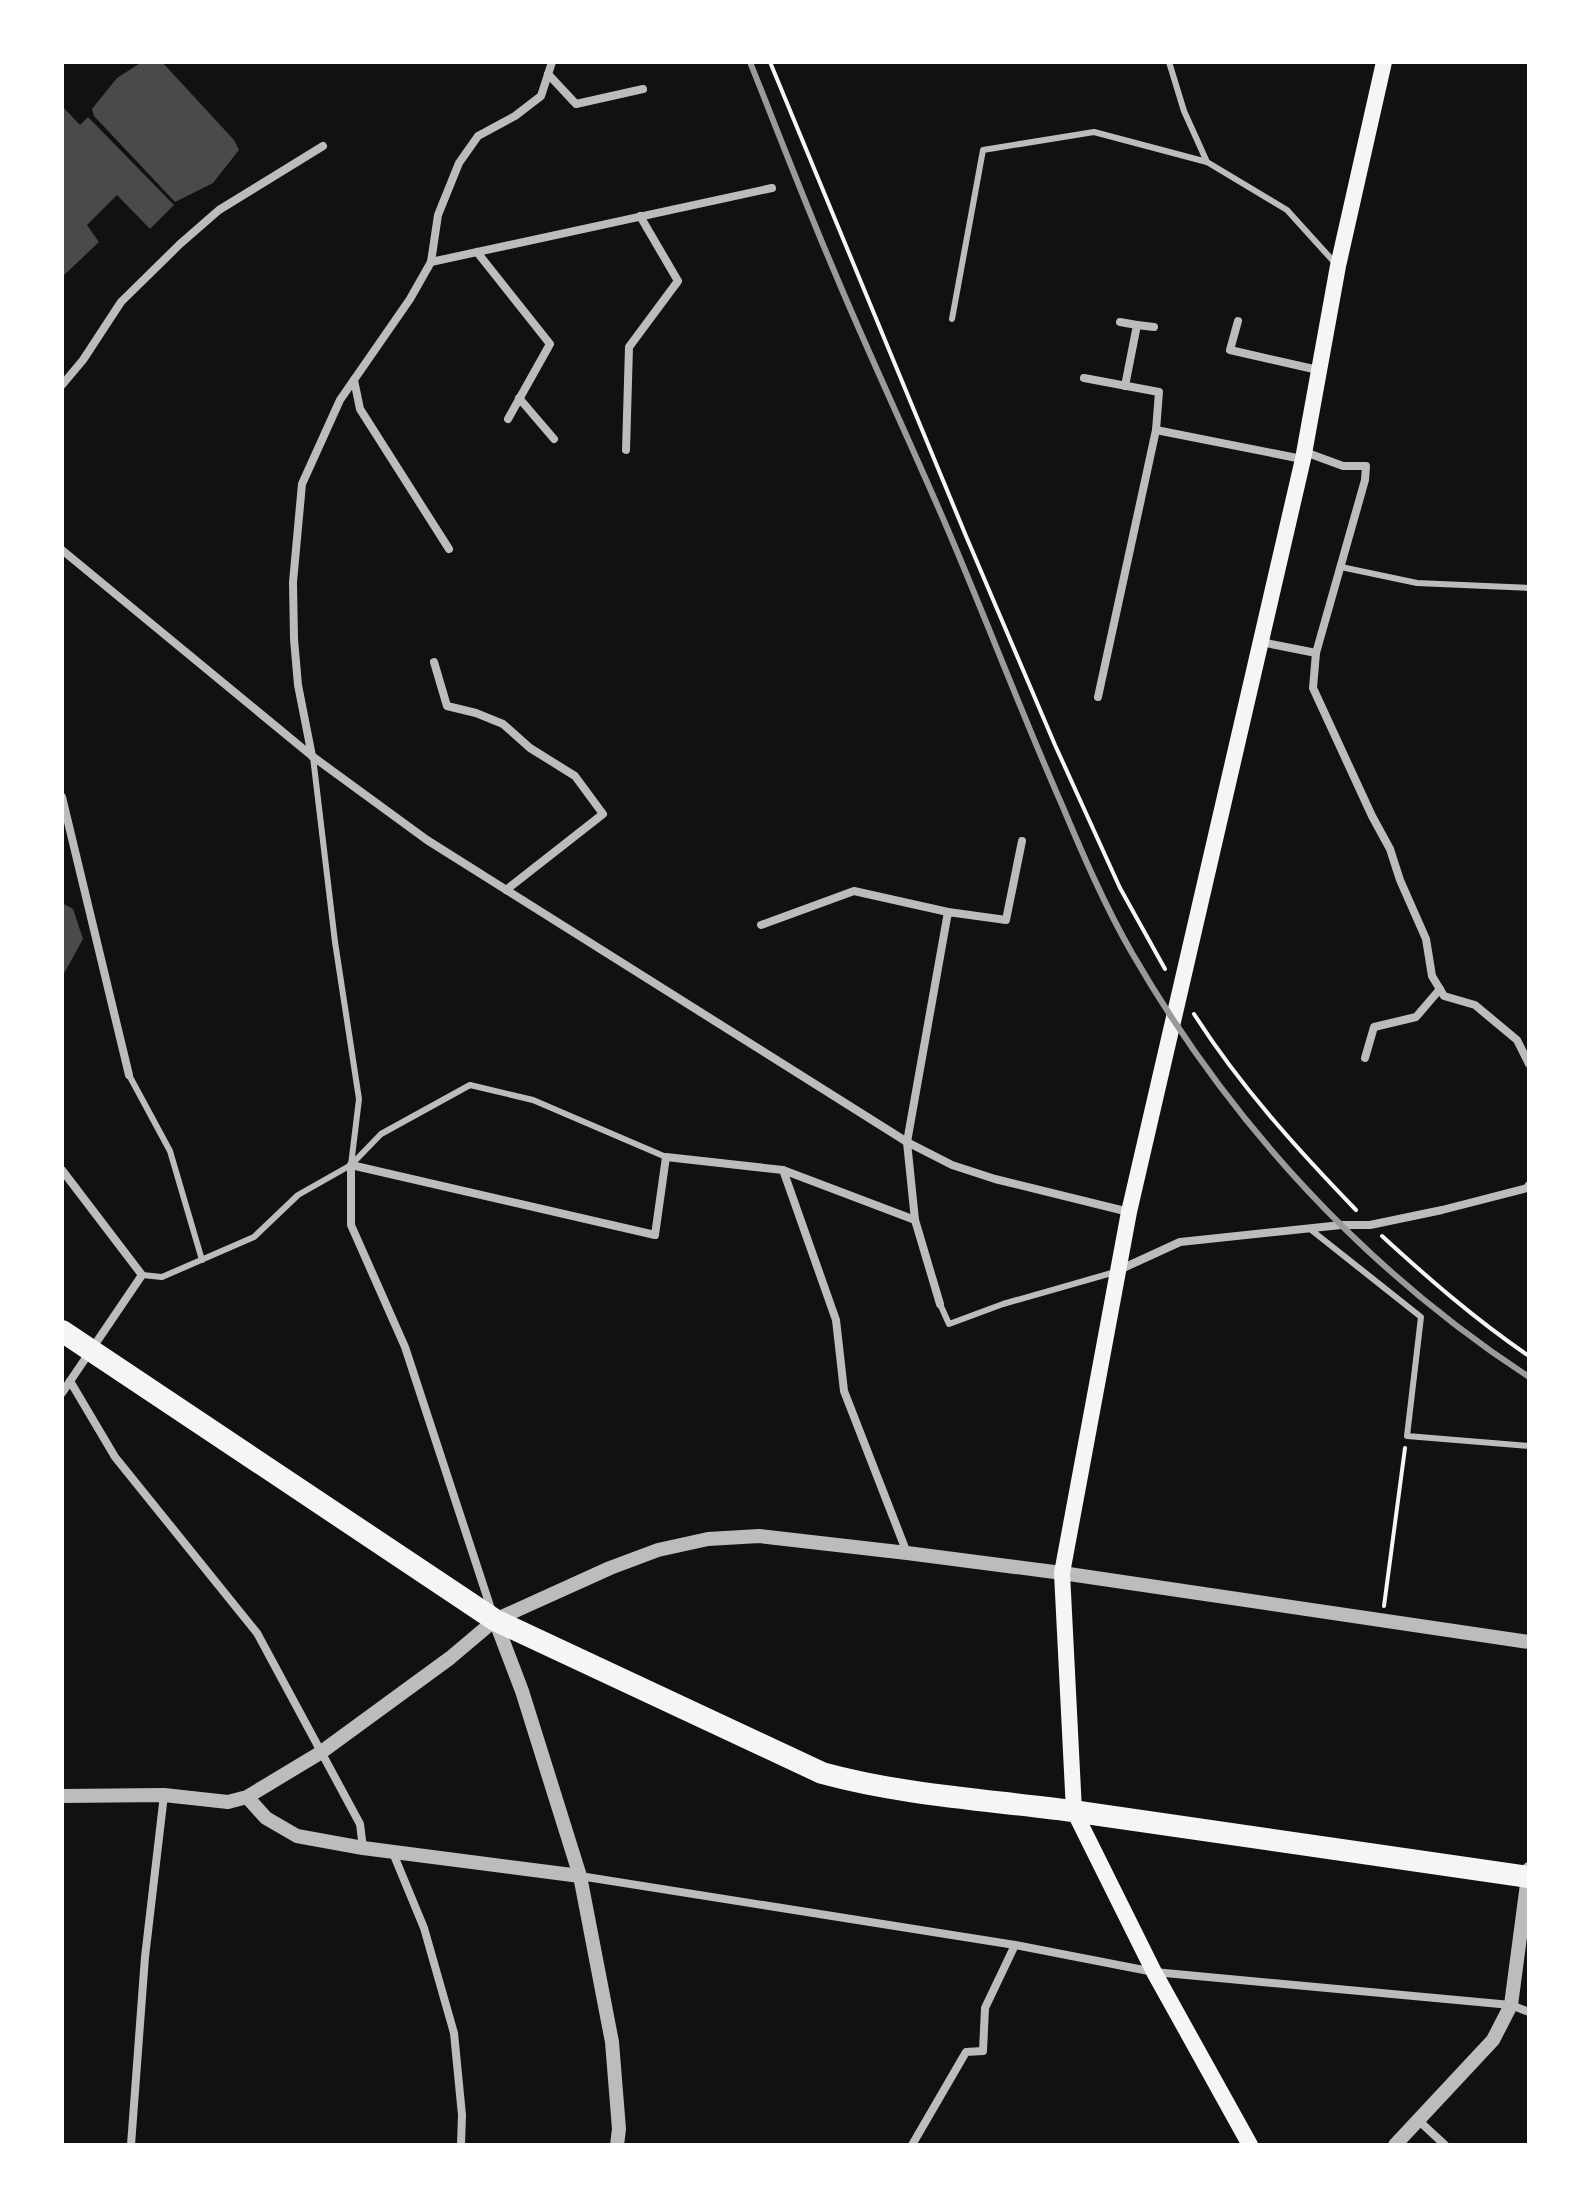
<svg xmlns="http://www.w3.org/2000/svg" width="1591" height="2207" viewBox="0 0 1591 2207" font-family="'Asap Condensed',sans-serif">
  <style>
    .building { fill: #4a4a4a }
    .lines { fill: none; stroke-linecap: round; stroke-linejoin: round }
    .path { stroke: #f5f5f5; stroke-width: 4 }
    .service { stroke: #bcbcbc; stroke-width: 6 }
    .minor { stroke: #bcbcbc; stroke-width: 8 }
    .tertiary { stroke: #bcbcbc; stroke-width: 14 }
    .secondary { stroke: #f5f5f5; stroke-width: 16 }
    .trunk { stroke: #f5f5f5; stroke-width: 22 }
    .rail { stroke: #9a9a9a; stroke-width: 6 }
  </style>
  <rect width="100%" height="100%" fill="#111"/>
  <g class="building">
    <path d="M142 62H162L234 140 239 150 213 183 175 202 94 116 92 109 117 78Z"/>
    <path d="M62 106 80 125 88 117 174 205 150 229 117 195 87 225 99 242 62 277Z"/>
    <path d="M62 903 73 909 83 939 62 977Z"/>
  </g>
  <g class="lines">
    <g class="path">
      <path d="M770 62 966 536 1055 745 1120 888 1165 969"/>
      <path d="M1194 1014C1240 1086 1297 1149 1356 1210"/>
      <path d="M1382 1236C1429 1279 1476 1320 1529 1356"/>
      <path d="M1384 1606 1405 1448"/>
    </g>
    <g class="service">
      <path d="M1169 62 1184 111 1207 162 1287 210 1335 263"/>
      <path d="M952 319 983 150 1094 132 1207 162"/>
      <path d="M1341 567 1417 583 1529 588"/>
      <path d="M313 757 335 942 359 1099 351 1165"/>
      <path d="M129 1075 170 1151 202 1260"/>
      <path d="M1310 1229 1421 1317 1407 1436 1529 1446"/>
      <path d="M142 1275 162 1277 254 1237 298 1195 351 1165 381 1134 470 1085 533 1100 666 1157"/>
      <path d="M940 1304 949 1324 1003 1304 1115 1272"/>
    </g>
    <g class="minor">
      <path d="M548 74 576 104 643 89"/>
      <path d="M477 252 550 344 508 419"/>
      <path d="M431 262 772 188"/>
      <path d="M1238 321 1230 350 1318 370"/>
      <path d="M1120 322 1137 325 1125 386"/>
      <path d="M1137 325 1154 327"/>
      <path d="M1084 378 1159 392 1156 430 1302 459"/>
      <path d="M354 380 360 409 449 549"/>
      <path d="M62 385 83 360 121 302 180 244 219 210 323 146"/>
      <path d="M519 398 554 439"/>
      <path d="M626 450 629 347 678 281 640 216"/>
      <path d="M1305 452 1343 466H1366L1365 480 1316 653 1313 688 1372 816 1390 849 1400 880 1426 939 1432 976 1444 996 1475 1005 1517 1040 1529 1064"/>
      <path d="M62 550 312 756 427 840 907 1142 952 1165 995 1179 1129 1212"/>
      <path d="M1261 642 1316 653"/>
      <path d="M434 662 447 706 476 713 503 724 530 748 575 776 603 814 506 890"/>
      <path d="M1098 697 1156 430"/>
      <path d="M312 756 298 685 294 639 293 582 302 484 340 400 410 299 431 262 438 215 459 163 478 136 515 116 541 96 552 62"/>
      <path d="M62 797 129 1075"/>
      <path d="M761 925 854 891 948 912"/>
      <path d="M1365 1058 1374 1027 1416 1017 1440 989"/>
      <path d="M62 1170 142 1275 62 1393"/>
      <path d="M783 1170 836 1320 844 1391 907 1553"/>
      <path d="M915 1220 940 1304"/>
      <path d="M1119 1270 1180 1242 1341 1225H1370L1442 1210 1527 1188 1529 1185"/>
      <path d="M70 1381 115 1457 257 1633 360 1824 363 1848"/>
      <path d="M492 1612 405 1347 351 1225V1165L655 1235 666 1157 783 1170 915 1220 907 1142 948 912 1006 920 1022 841"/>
      <path d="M393 1853 424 1928 454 2033 462 2115 461 2145"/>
      <path d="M580 1876 1015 1945 1154 1972 1511 2005 1529 2012"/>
      <path d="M1418 2120 1445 2145"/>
      <path d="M131 2145 145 1957 164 1795"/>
      <path d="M912 2145 966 2052 983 2051 985 2008 1015 1945"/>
    </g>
    <g class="tertiary">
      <path d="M495 1620 522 1691 580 1876 612 2042 619 2129 617 2145"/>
      <path d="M62 1796 164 1795 228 1802 247 1797 320 1753 450 1658 495 1620 610 1568 658 1550 708 1539 759 1536 907 1553 1062 1573 1529 1642"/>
      <path d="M247 1797 266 1818 297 1836 363 1848 580 1876"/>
      <path d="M1395 2145 1493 2040 1511 2005 1529 1869"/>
    </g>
    <path class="secondary" d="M1250 2145 1154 1972 1074 1811 1062 1573 1129 1212 1303 459 1338 266 1384 62"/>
    <path class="trunk" d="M62 1331 495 1620 822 1773C906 1796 993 1800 1079 1812 1229 1833 1379 1855 1529 1877"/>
    <path class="rail" d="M750 62C778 132 805 203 835 273 870 357 909 439 945 523 985 616 1021 712 1062 805 1083 855 1105 906 1132 953 1230 1123 1365 1270 1529 1377"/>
  </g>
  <rect width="1591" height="2207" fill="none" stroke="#ffffff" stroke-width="128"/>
</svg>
